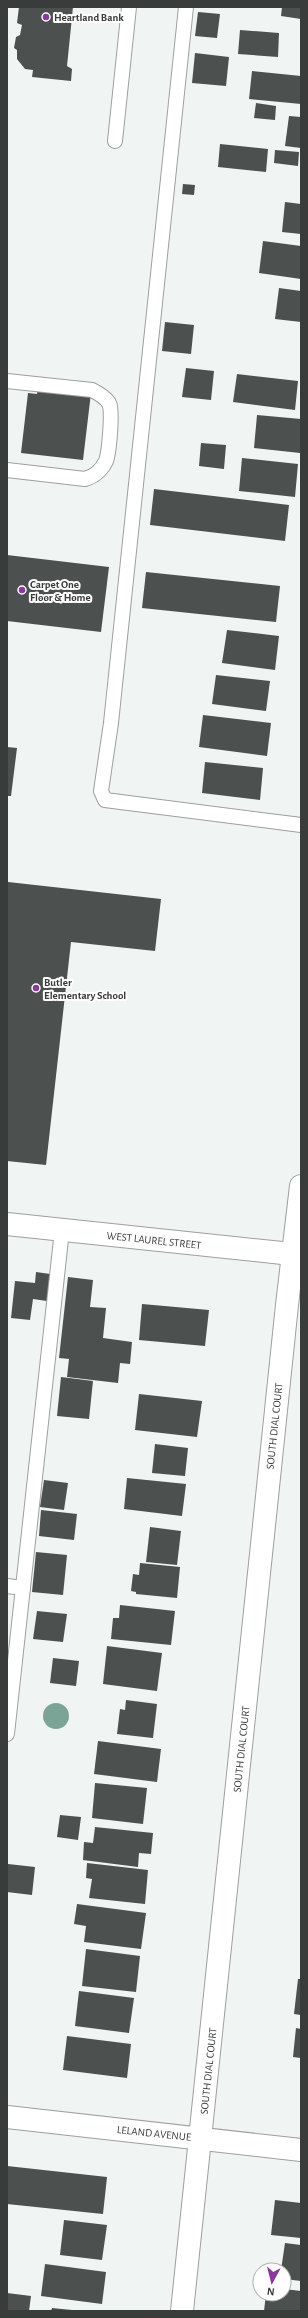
<svg xmlns="http://www.w3.org/2000/svg" width="308" height="2318" viewBox="0 0 308 2318" font-family="'Alegreya Sans',sans-serif">
  <style>
    .water { fill: #7aa495 }
    .building { fill: #4c504e }
    .lines { fill: none; stroke-linecap: round; stroke-linejoin: round }
    .service-casing { stroke: #9ca09e; stroke-width: 16 }
    .minor-casing { stroke: #9ca09e; stroke-width: 24 }
    .tertiary-casing { stroke: #9ca09e; stroke-width: 24 }
    .service { stroke: #fff; stroke-width: 14 }
    .minor { stroke: #fff; stroke-width: 22 }
    .tertiary { stroke: #fff; stroke-width: 22 }
    .poi-dot { fill: #8f35a1; stroke: #fff; stroke-width: 1.5 }
    .labels { text-anchor: middle; stroke-width: 4; stroke-linejoin: round; paint-order: stroke }
    .poi-label { font-size: 11px; font-weight: bold; fill: #3a3b3b; stroke: #fff; text-anchor: start }
    .street-label { font-size: 11px; fill: #3a3b3b; stroke: #fff }
  </style>
  <rect width="100%" height="100%" fill="#f0f4f2"/>
  <circle class="water" cx="56" cy="1716" r="13"/>
  <g class="building">
    <path d="M19 7H73L67 66 72 69 71 81 32 77 33 70 25 69 17 59V50L14 48 16 37 20 35 22 25 17 23Z"/>
    <path d="M282 7H301V19L281 16Z"/>
    <path d="M198 12 220 14 217 38 195 36Z"/>
    <path d="M240 30 279 33 278 57 238 54Z"/>
    <path d="M195 53 229 57 226 86 192 83Z"/>
    <path d="M252 71 301 76V104L249 99Z"/>
    <path d="M256 103 276 106 275 120 254 118Z"/>
    <path d="M289 116 301 117V148L285 146Z"/>
    <path d="M220 144 268 149 266 172 218 167Z"/>
    <path d="M275 150 299 152 298 166 274 163Z"/>
    <path d="M183 184 195 185 194 195 182 194Z"/>
    <path d="M285 202 301 204V234L282 232Z"/>
    <path d="M263 241 301 246V279L259 273Z"/>
    <path d="M279 288 301 291V322L275 319Z"/>
    <path d="M165 322 194 325 191 354 162 351Z"/>
    <path d="M186 368 214 371 211 400 182 397Z"/>
    <path d="M237 374 298 381 295 410 233 402Z"/>
    <path d="M38 387 91 393 83 460 21 453 28 393 37 394Z"/>
    <path d="M257 415 301 419 300 453 254 448Z"/>
    <path d="M201 443 226 445 224 469 199 466Z"/>
    <path d="M242 458 298 464 295 497 239 491Z"/>
    <path d="M154 489 289 505 285 541 150 525Z"/>
    <path d="M7 555 109 567 101 632 7 621Z"/>
    <path d="M146 572 280 586 276 622 142 608Z"/>
    <path d="M227 630 279 636 275 670 222 663Z"/>
    <path d="M216 675 270 681 266 711 212 704Z"/>
    <path d="M203 715 271 723 267 756 199 747Z"/>
    <path d="M7 747 17 748 11 796H7Z"/>
    <path d="M205 762 263 768 260 800 202 793Z"/>
    <path d="M8 882 161 899 155 951 71 942 46 1165 7 1161Z"/>
    <path d="M36 1272 50 1274 47 1301 33 1299 30 1320 11 1318 15 1281 35 1283Z"/>
    <path d="M68 1277 93 1280 90 1307 106 1308 103 1338 132 1342 130 1364 120 1363 118 1383 67 1377 69 1359 59 1358Z"/>
    <path d="M142 1304 209 1310 205 1346 139 1340Z"/>
    <path d="M61 1377 93 1381 89 1419 57 1416Z"/>
    <path d="M139 1394 202 1401 197 1437 135 1430Z"/>
    <path d="M155 1444 188 1448 185 1476 152 1473Z"/>
    <path d="M127 1478 186 1484 182 1516 124 1509Z"/>
    <path d="M44 1480 68 1483 64 1510 40 1507Z"/>
    <path d="M41 1510 77 1514 74 1540 39 1536Z"/>
    <path d="M150 1527 181 1531 177 1565 146 1562Z"/>
    <path d="M36 1552 67 1555 63 1595 32 1592Z"/>
    <path d="M140 1563 180 1567 177 1598 136 1594V1592L131 1591 133 1574 139 1575Z"/>
    <path d="M120 1605 175 1611 171 1645 111 1639 113 1618H119Z"/>
    <path d="M37 1611 67 1614 63 1642 33 1639Z"/>
    <path d="M107 1646 162 1653 157 1691 103 1684Z"/>
    <path d="M53 1658 79 1661 76 1686 50 1683Z"/>
    <path d="M126 1700 157 1704 153 1738 117 1734 120 1709 125 1710Z"/>
    <path d="M98 1741 161 1749 157 1782 94 1774Z"/>
    <path d="M95 1783 147 1788 143 1824 92 1818Z"/>
    <path d="M60 1815 81 1817 78 1840 57 1837Z"/>
    <path d="M95 1827 153 1833 151 1854 139 1853 138 1867 83 1860 84 1842 93 1843Z"/>
    <path d="M87 1863 148 1870 145 1904 89 1898 92 1879 86 1878Z"/>
    <path d="M8 1864 35 1867 32 1895 7 1892Z"/>
    <path d="M77 1904 146 1913 141 1949 84 1942 86 1926 74 1924Z"/>
    <path d="M86 1949 140 1956 136 1992 82 1986Z"/>
    <path d="M298 1979H301V2015L294 2014Z"/>
    <path d="M79 1991 134 1998 129 2033 75 2026Z"/>
    <path d="M296 2028 301 2029V2058L293 2057Z"/>
    <path d="M67 2036 131 2044 127 2078 63 2070Z"/>
    <path d="M7 2166 107 2177 103 2214 7 2204Z"/>
    <path d="M275 2200 301 2203V2238L271 2235Z"/>
    <path d="M64 2220 107 2225 102 2260 60 2255Z"/>
    <path d="M285 2243 301 2245V2281L284 2279V2270H281Z"/>
    <path d="M45 2264 106 2272 102 2304 41 2296Z"/>
    <path d="M284 2289 301 2291V2311H264L266 2294H284Z"/>
    <path d="M7 2293 31 2296 29 2311H7Z"/>
    <path d="M52 2308 72 2310V2311H51Z"/>
  </g>
  <g class="lines">
    <defs>
      <g id="service">
        <path d="M186 7 111 723 101 791 105 800 301 825"/>
        <path d="M115 141 129 7"/>
        <path d="M7 381 92 390C98 393 105 397 109 403 113 411 109 453 106 461 101 471 95 476 85 479L7 470"/>
        <path d="M7 1586 23 1588"/>
        <path d="M7 1734 62 1230"/>
      </g>
      <g id="minor">
        <path d="M7 2117 301 2150"/>
        <path d="M182 2311 287 1305 301 1186"/>
      </g>
      <path id="tertiary" d="M7 1224 301 1255"/>
    </defs>
    <use href="#service" class="service-casing"/>
    <use href="#minor" class="minor-casing"/>
    <use href="#tertiary" class="tertiary-casing"/>
    <use href="#service" class="service"/>
    <use href="#minor" class="minor"/>
    <use href="#tertiary" class="tertiary"/>
  </g>
  <g class="poi-dot">
    <circle cx="46" cy="17" r="4"/>
    <circle cx="22" cy="590" r="4"/>
    <circle cx="36" cy="988" r="4"/>
  </g>
  <g class="labels">
    <g class="poi-label">
      <text x="54" y="21">Heartland Bank</text>
      <text x="30" y="588">Carpet One<tspan x="30" dy="13">Floor &amp; Home</tspan></text>
      <text x="44" y="986">Butler<tspan x="44" dy="13">Elementary School</tspan></text>
    </g>
    <g class="street-label">
      <text transform="translate(154 1240) rotate(6)" y="4">WEST LAUREL STREET</text>
      <text transform="translate(274 1426) rotate(-84)" y="4">SOUTH DIAL COURT</text>
      <text transform="translate(241 1749) rotate(-84)" y="4">SOUTH DIAL COURT</text>
      <text transform="translate(208 2071) rotate(-84)" y="4">SOUTH DIAL COURT</text>
      <text transform="translate(154 2133) rotate(6)" y="4">LELAND AVENUE</text>
    </g>
  </g>
  <rect width="308" height="2318" fill="none" stroke="#3a3b3b" stroke-width="16"/>
  <g transform="translate(272 2282) rotate(187)"><circle r="19" fill="#ffffff" stroke="#b0b1b1"/>
  <path d="M0-3L7 15L0 10L-7 15Z" fill="#8f35a1"/>
  <text y="-6" font-size="11" font-weight="bold" text-anchor="middle" fill="#3a3b3b">N</text>
  </g>
</svg>
